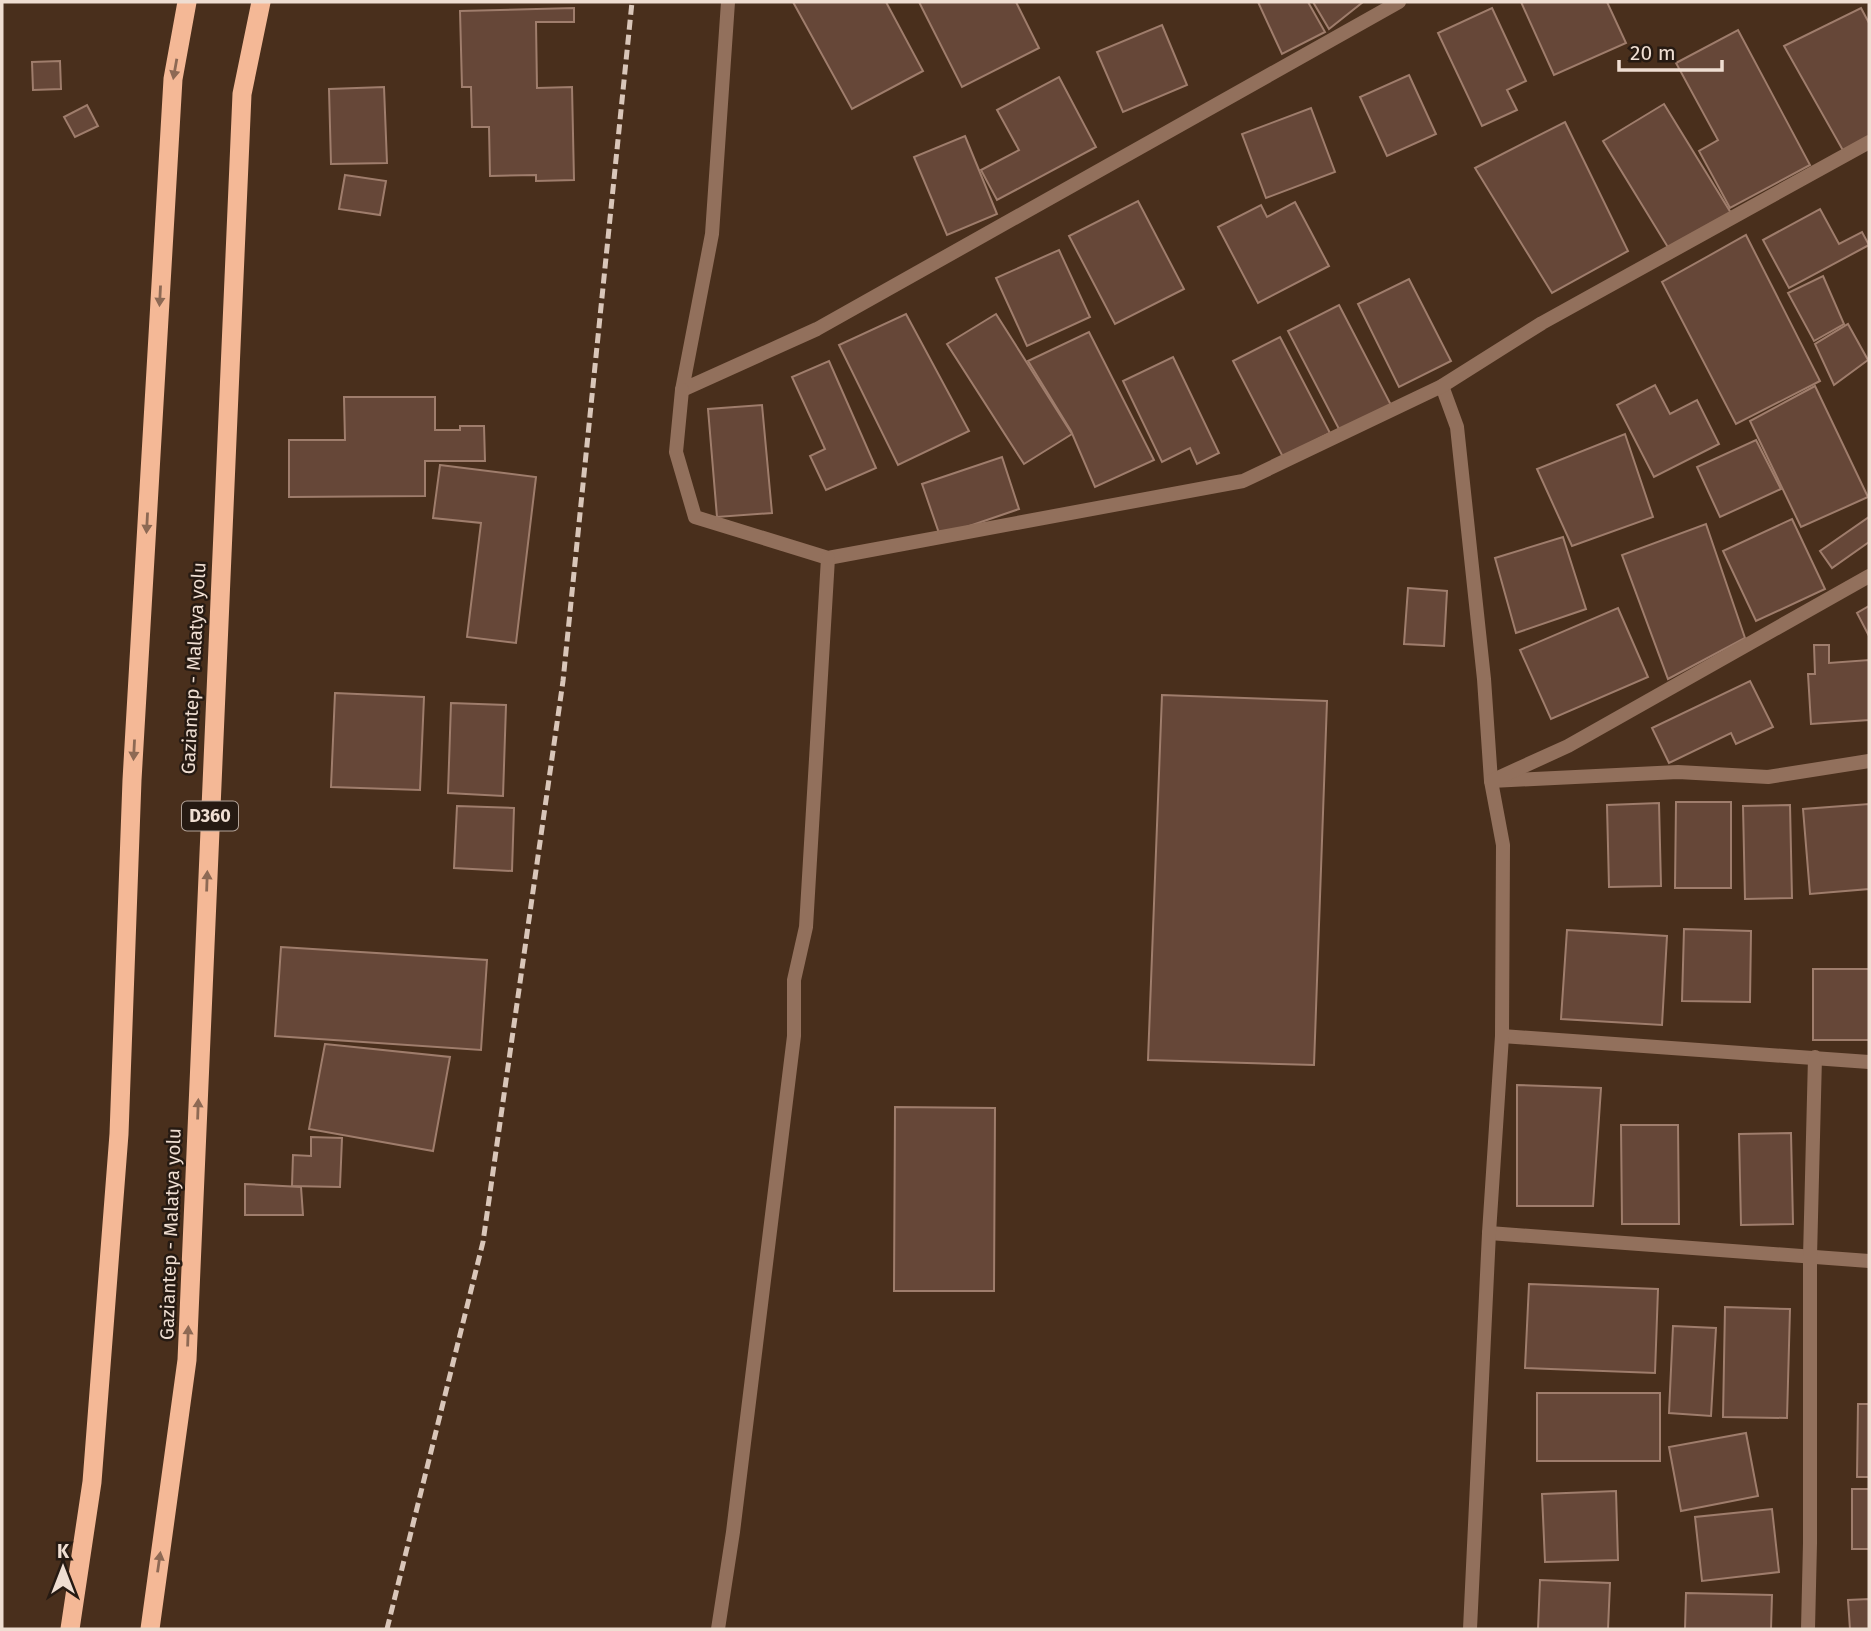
<svg xmlns="http://www.w3.org/2000/svg" width="1871" height="1631" viewBox="0 0 1871 1631" font-family="'Fira Sans',sans-serif">
  <style>
    .building { fill: #664738; stroke: #9f7d6c; stroke-width: 2 }
    .lines { fill: none; stroke-linecap: round; stroke-linejoin: round }
    .minor { stroke: #92705c; stroke-width: 14 }
    .tertiary { stroke: #92705c; stroke-width: 14 }
    .trunk { stroke: #f4b896; stroke-width: 19 }
    .rail { stroke: #d9c6b9; stroke-width: 5; stroke-dasharray: 10 5; stroke-linecap: butt }
    .oneway { fill: #8d6954 }
    .labels { text-anchor: middle; stroke-width: 5; stroke-linejoin: round; paint-order: stroke }
    .shield { fill: #261a12; stroke: #b3a398; stroke-width: 2 }
    .shield-label { font-size: 18px; font-weight: bold; fill: #efded2 }
    .street-label { font-size: 19px; fill: #efded2; stroke: #261a12 }
  </style>
  <rect width="100%" height="100%" fill="#492f1c"/>
  <g class="building">
    <path d="M793 2H886L923 71 852 109Z"/>
    <path d="M919 2H1016L1039 48 962 87Z"/>
    <path d="M1258 2H1308L1325 32 1282 54Z"/>
    <path d="M1313 2H1363L1329 29Z"/>
    <path d="M1521 2H1607L1626 43 1554 75Z"/>
    <path d="M574 8V22H536L537 88 572 87 574 180 536 181V175L490 176 489 127H472L471 87H462L460 11Z"/>
    <path d="M1492 8 1526 81 1507 90 1517 110 1482 126 1438 33Z"/>
    <path d="M1861 8 1869 23V141L1845 154 1784 46Z"/>
    <path d="M1162 25 1187 85 1123 112 1097 52Z"/>
    <path d="M1738 30 1810 165 1730 208 1699 151 1718 140 1676 63Z"/>
    <path d="M60 61 61 89 33 90 32 62Z"/>
    <path d="M1409 75 1436 134 1387 156 1360 97Z"/>
    <path d="M1059 77 1096 147 997 200 981 170 1019 150 997 110Z"/>
    <path d="M384 87 387 163 331 164 329 89Z"/>
    <path d="M1664 104 1731 213 1669 249 1603 141Z"/>
    <path d="M87 105 98 126 75 137 64 117Z"/>
    <path d="M1311 108 1335 172 1266 198 1242 134Z"/>
    <path d="M1565 122 1628 251 1552 293 1475 168Z"/>
    <path d="M965 136 997 214 947 235 914 157Z"/>
    <path d="M345 175 386 181 380 215 339 209Z"/>
    <path d="M1138 201 1184 289 1115 324 1069 236Z"/>
    <path d="M1295 202 1329 266 1258 303 1218 227 1261 205 1267 217Z"/>
    <path d="M1820 209 1839 244 1862 232 1869 245 1789 288 1763 240Z"/>
    <path d="M1746 235 1820 381 1736 424 1662 282Z"/>
    <path d="M1059 250 1090 317 1027 346 996 278Z"/>
    <path d="M1823 276 1844 324 1814 341 1788 293Z"/>
    <path d="M1409 279 1451 361 1399 387 1358 304Z"/>
    <path d="M1339 305 1391 405 1340 431 1288 331Z"/>
    <path d="M906 314 969 431 898 465 839 345Z"/>
    <path d="M996 314 1072 434 1024 464 947 344Z"/>
    <path d="M1848 324 1868 360 1834 385 1815 344Z"/>
    <path d="M1089 332 1154 460 1095 487 1071 431 1028 361Z"/>
    <path d="M1280 337 1330 433 1283 457 1233 361Z"/>
    <path d="M1173 357 1219 453 1197 464 1190 448 1162 462 1123 381Z"/>
    <path d="M829 361 876 468 826 490 810 456 825 449 792 377Z"/>
    <path d="M1655 385 1670 414 1697 400 1719 444 1654 477 1617 405Z"/>
    <path d="M1815 386 1868 497 1801 527 1750 421Z"/>
    <path d="M344 397H435V430H460V426H484L485 461H425V496L289 497V440H345Z"/>
    <path d="M762 405 772 513 717 517 708 409Z"/>
    <path d="M1625 434 1653 517 1572 546 1537 469Z"/>
    <path d="M1756 440 1781 489 1720 517 1697 467Z"/>
    <path d="M1002 457 1019 509 940 536 922 484Z"/>
    <path d="M440 465 536 477 516 643 467 637 481 523 433 518Z"/>
    <path d="M1869 517V542L1832 568 1820 551Z"/>
    <path d="M1792 519 1825 589 1756 621 1723 551Z"/>
    <path d="M1706 524 1745 638 1668 679 1622 555Z"/>
    <path d="M1563 537 1586 609 1516 633 1495 558Z"/>
    <path d="M1408 588 1447 591 1444 646 1404 644Z"/>
    <path d="M1869 606V636L1857 613Z"/>
    <path d="M1618 608 1648 677 1551 719 1520 650Z"/>
    <path d="M1814 645H1829V663L1869 660V720L1811 724 1808 674H1815Z"/>
    <path d="M1750 681 1773 727 1736 744 1731 733 1669 763 1652 728Z"/>
    <path d="M335 693 424 697 420 790 331 787Z"/>
    <path d="M1162 695 1327 701 1314 1065 1148 1060Z"/>
    <path d="M451 703 506 705 503 796 448 793Z"/>
    <path d="M1676 802H1731V888H1675Z"/>
    <path d="M1659 803 1661 886 1609 887 1607 805Z"/>
    <path d="M1869 804V889L1810 894 1803 809Z"/>
    <path d="M1790 805 1792 898 1745 899 1743 806Z"/>
    <path d="M457 806 514 808 512 871 454 868Z"/>
    <path d="M1684 929 1751 931 1750 1002 1682 1001Z"/>
    <path d="M1567 930 1667 936 1662 1025 1561 1019Z"/>
    <path d="M281 947 487 960 481 1050 275 1036Z"/>
    <rect x="1813" y="969" width="56" height="71"/>
    <path d="M325 1044 450 1057 433 1151 309 1129Z"/>
    <path d="M1517 1085 1601 1088 1593 1206H1517Z"/>
    <path d="M895 1107 995 1108 994 1291H894Z"/>
    <path d="M1621 1125H1678L1679 1224H1622Z"/>
    <path d="M1791 1133 1793 1224 1741 1225 1739 1134Z"/>
    <path d="M311 1137 342 1138 340 1187 292 1186 293 1155 311 1156Z"/>
    <path d="M245 1184 301 1187 303 1215H245Z"/>
    <path d="M1529 1284 1658 1289 1655 1373 1525 1368Z"/>
    <path d="M1725 1307 1790 1309 1787 1418 1723 1417Z"/>
    <path d="M1673 1326 1716 1328 1711 1416 1669 1413Z"/>
    <rect x="1537" y="1393" width="123" height="68"/>
    <path d="M1858 1404H1869V1477H1857Z"/>
    <path d="M1746 1433 1758 1496 1681 1511 1669 1447Z"/>
    <rect x="1852" y="1489" width="17" height="60"/>
    <path d="M1616 1491 1618 1560 1545 1562 1542 1494Z"/>
    <path d="M1772 1509 1779 1572 1702 1581 1695 1517Z"/>
    <path d="M1540 1580 1610 1583 1608 1629H1538Z"/>
    <path d="M1686 1593 1772 1595 1771 1629H1685Z"/>
    <path d="M1869 1599V1629H1850L1848 1600Z"/>
  </g>
  <g class="lines">
    <g class="minor">
      <path d="M728 2 712 234 682 390 817 329 1399 2"/>
      <path d="M1442 386 1457 427 1484 679 1491 781 1678 772 1768 777 1869 761"/>
      <path d="M682 390 676 452 695 517 828 558 1243 481 1442 386 1542 323 1869 142"/>
      <path d="M1502 1036 1869 1062"/>
      <path d="M1489 1233 1869 1261"/>
      <path d="M718 1629 733 1532 794 1036V980L806 927 828 558"/>
      <path d="M1808 1629 1810 1543V1257L1815 1057"/>
    </g>
    <path class="tertiary" d="M1470 1629 1489 1233 1502 1036 1503 845 1491 781 1568 746 1869 576"/>
    <g class="trunk">
      <path d="M70 1629 92 1482 119 1134 132 780 173 79 187 2"/>
      <path d="M150 1629 187 1360 242 94 261 2"/>
    </g>
    <path class="rail" d="M387 1629 483 1242 563 681 632 2"/>
  </g>
  <defs><path id="oneway-solid" d="M-6-.8H1V-3.2L6.5 0L1 3.2V.8H-6Z" transform="scale(1.75)"/></defs>
  <g class="oneway">
    <use href="#oneway-solid" transform="translate(175 69) rotate(100)"/>
    <use href="#oneway-solid" transform="translate(160 296) rotate(93)"/>
    <use href="#oneway-solid" transform="translate(147 523) rotate(93)"/>
    <use href="#oneway-solid" transform="translate(134 750) rotate(93)"/>
    <use href="#oneway-solid" transform="translate(207 881) rotate(-88)"/>
    <use href="#oneway-solid" transform="translate(198 1109) rotate(-88)"/>
    <use href="#oneway-solid" transform="translate(188 1336) rotate(-88)"/>
    <use href="#oneway-solid" transform="translate(159 1562) rotate(-82)"/>
  </g>
  <g class="labels">
    <rect class="shield" x="182" y="801.5" width="56" height="29" rx="5"/>
    <g class="shield-label">
      <text x="210" y="822">D360</text>
    </g>
    <g class="street-label">
      <text transform="translate(193 668) rotate(-87)" y="7">Gaziantep - Malatya yolu</text>
      <text transform="translate(170 1234) rotate(-88)" y="7">Gaziantep - Malatya yolu</text>
    </g>
  </g>
  <rect width="1871" height="1631" fill="none" stroke="#efded2" stroke-width="7"/>
  <g transform="translate(63 1568)" stroke="#261a12" stroke-width="5" paint-order="stroke">
  <path d="M0-5L12 26L0 18L-12 26Z" fill="#efded2"/>
  <text y="-10" font-size="19" font-weight="bold" text-anchor="middle" fill="#efded2">K</text>
  </g>
  <path d="M1619 60v10h103v-10" fill="none" stroke="#efded2" stroke-width="3.5"/>
  <text x="1630" y="60" font-size="21" fill="#efded2" stroke="#261a12" stroke-width="5" paint-order="stroke">20 m</text>
</svg>
